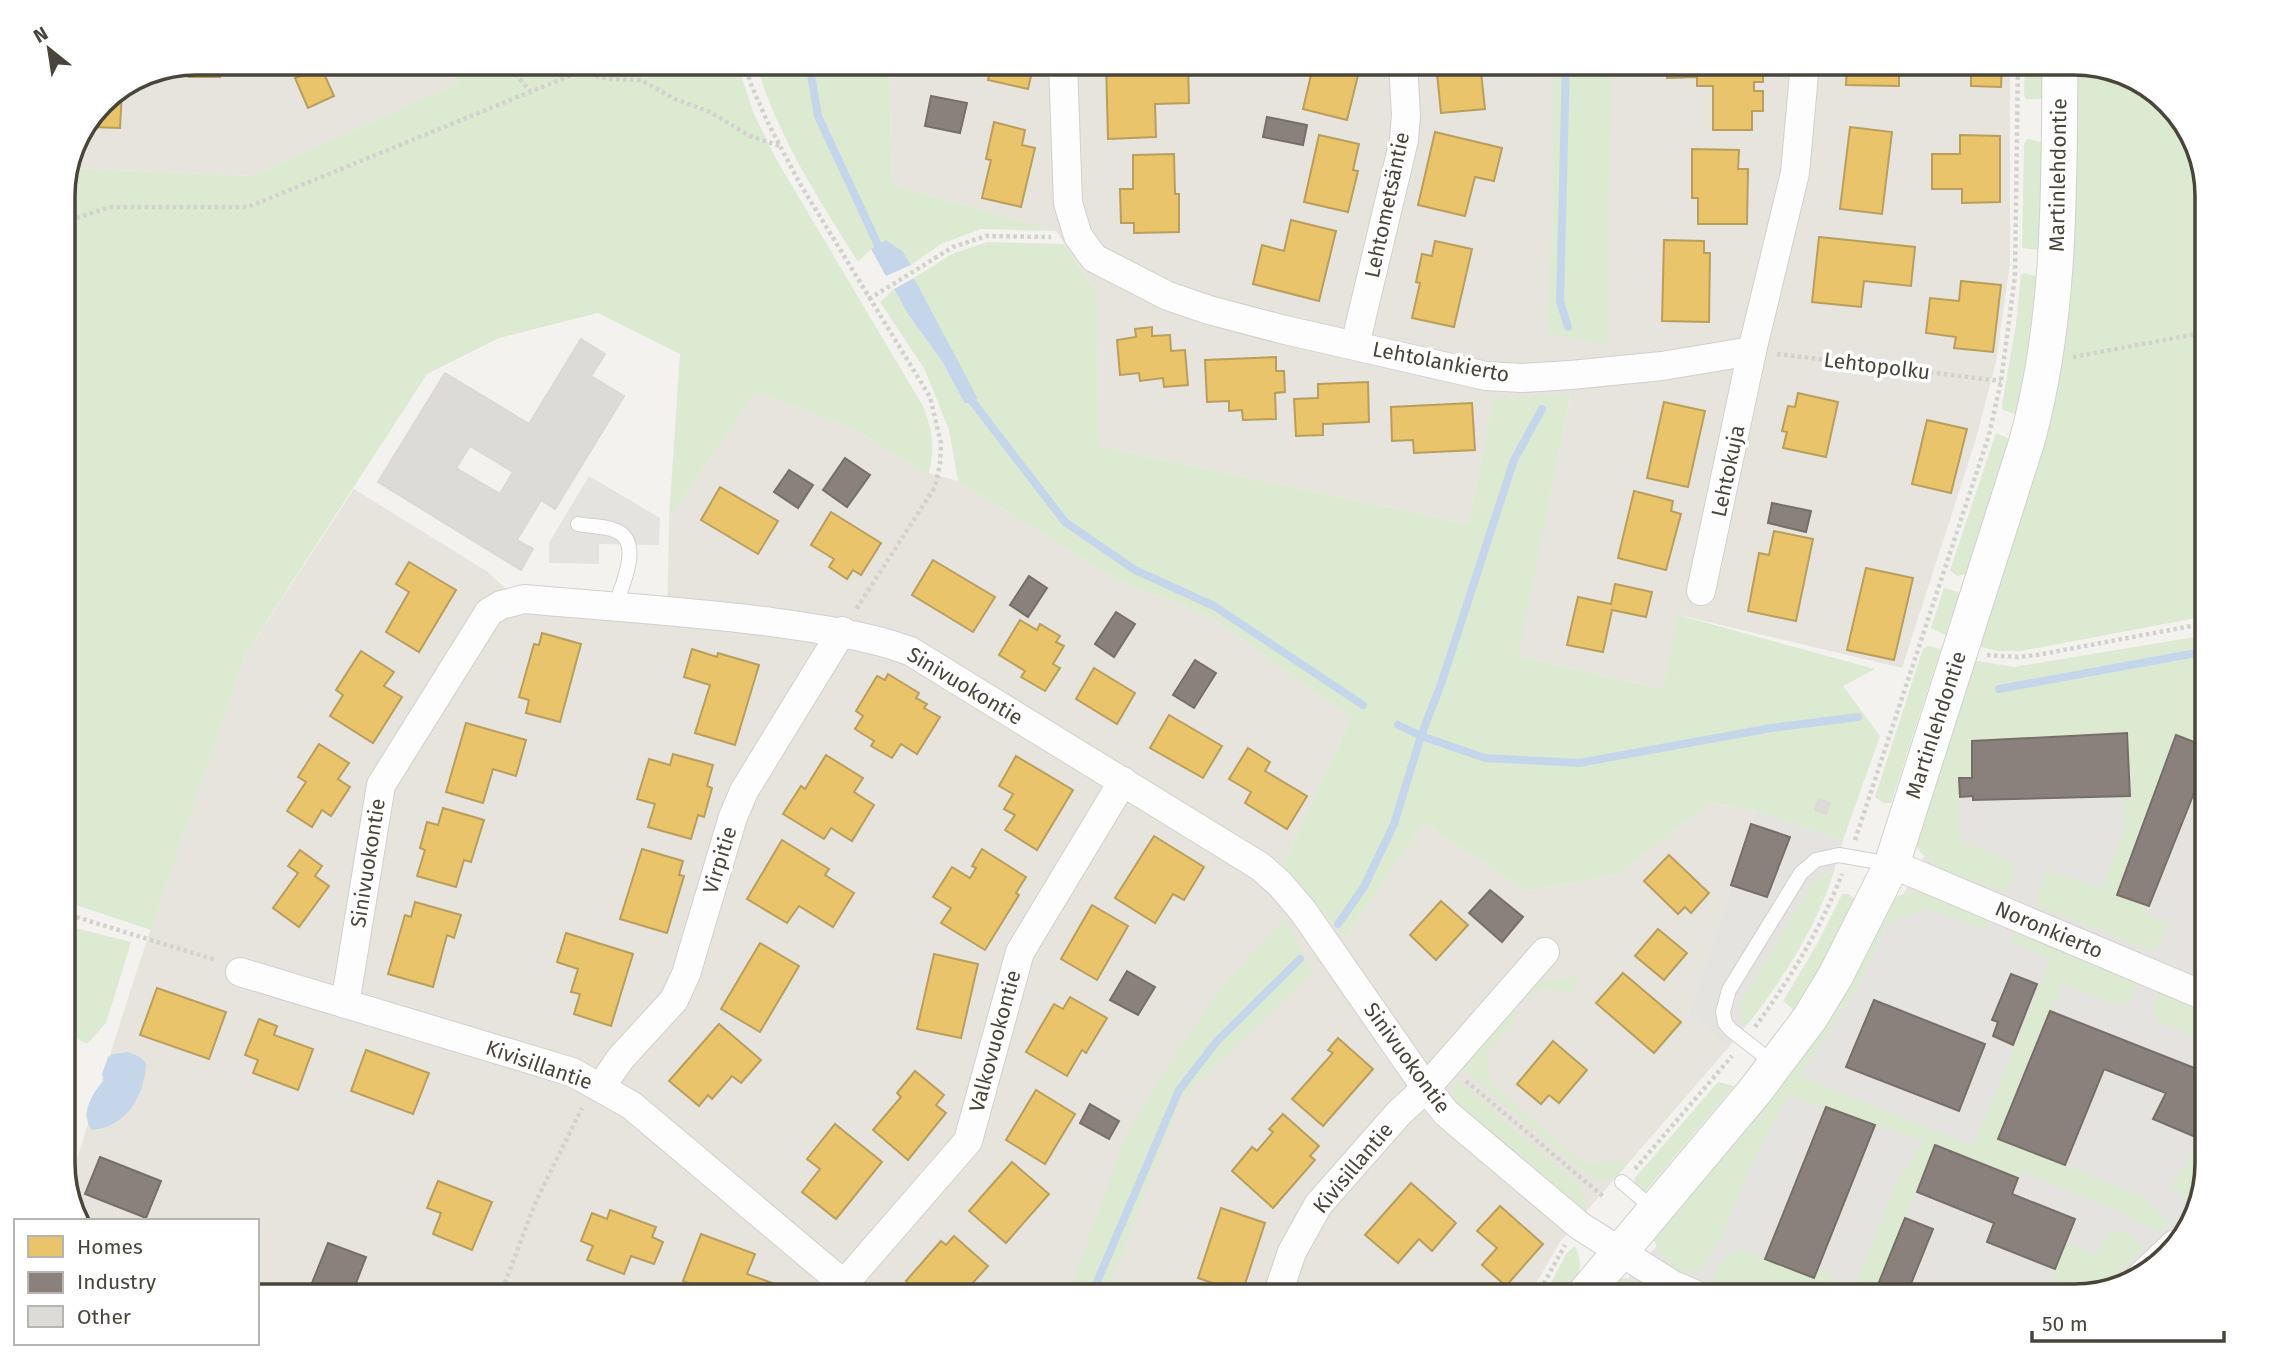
<svg xmlns="http://www.w3.org/2000/svg" width="2270" height="1359" viewBox="0 0 2270 1359" font-family="'Fira Sans',sans-serif">
  <style>
    .residential { fill: #e6e4dd }
    .industrial { fill: #e5e3df }
    .green { fill: #ddead2 }
    .parking { fill: #e5e3e0 }
    .water { fill: #c5d6eb }
    .homes { fill: #e9c46a; stroke: #b99e5c; stroke-width: 2 }
    .industry { fill: #8a817c; stroke: #766f68; stroke-width: 2 }
    .lines { fill: none; stroke-linecap: round; stroke-linejoin: round }
    .stream { stroke: #c5d6eb; stroke-width: 8 }
    .building { fill: #dcdbd7; stroke: #dbd9d5; stroke-width: 2; fill-rule: evenodd }
    .service-casing { stroke: #d1d0cc; stroke-width: 16 }
    .minor-casing { stroke: #d1d0cc; stroke-width: 30 }
    .tertiary-casing { stroke: #d1d0cc; stroke-width: 37 }
    .path { stroke: #d2d2cd; stroke-width: 4.5; stroke-dasharray: 3.5 3.5; stroke-linecap: butt }
    .service { stroke: #fdfdfd; stroke-width: 14 }
    .minor { stroke: #fdfdfd; stroke-width: 28 }
    .tertiary { stroke: #fdfdfd; stroke-width: 35 }
    .labels { text-anchor: middle; stroke-width: 7; stroke-linejoin: round; paint-order: stroke }
    .street-label { font-size: 21px; fill: #49453b; stroke: #fff }
    .rim { fill: none; stroke: #49453b; stroke-width: 3.5 }
  </style>
  <rect width="100%" height="100%" fill="#f3f2ef"/>
  <g class="residential">
    <path d="M196 63H450L458 83 252 176 72 168 102 102 146 73Z"/>
    <path d="M889 63H2010V263L1996 362 1975 442 1902 668 1679 615 1662 689 1517 656 1571 395 1494 399 1468 524 1098 446 1097 293 1056 231 892 185Z"/>
    <path d="M756 392 853 428 921 471 958 481 1119 581 1209 616 1351 717 1283 865 1345 938 1424 823 1527 891 1619 874 1710 802 1756 811 1688 1013 1728 1048 1560 1242 1529 1296H257V1221H78L68 1187 139 964 245 655 354 489 488 572 527 609 667 625 669 518Z"/>
  </g>
  <g class="industrial">
    <path d="M2207 722V1163L2189 1230 2141 1278 2074 1296H1613L1667 1234 1857 988 1887 924 1931 844 1962 733Z"/>
    <path d="M1756 811 1843 840 1829 887 1811 928 1764 1003 1728 1048 1688 1013Z"/>
  </g>
  <g class="green">
    <path d="M450 63H737L754 114 776 159 923 406C933 432 935 446 929 473L921 471 853 428 756 392 669 518 680 354 598 313 499 338 427 374 245 655 151 930 64 901 63 188 72 168 252 176 458 83Z"/>
    <path d="M756 63H889L892 185 1056 231 981 229 941 244 911 265 903 252 871 249 858 262C818 198 777 136 756 63Z"/>
    <path d="M1553 63H1611L1607 345 1547 333 1553 207Z"/>
    <path d="M2025 63H2042V99H2026L2024 95Z"/>
    <path d="M2077 64 2141 81 2189 129 2207 188V616L2021 651H1997L1977 646C2007 556 2041 465 2060 372 2080 275 2075 163 2077 64Z"/>
    <path d="M2027 139 2042 142 2039 250 2022 248 2024 144Z"/>
    <path d="M987 242 1064 244 1097 293 1098 446 1468 524 1494 398 1571 394 1518 656 1662 689 1678 615 1875 669 1843 686 1880 736 1843 840 1756 811 1710 802 1619 874 1527 891 1424 823 1345 938 1283 865 1351 717 1209 616 1119 581 958 481 949 430 925 370 880 302 894 289 908 314 943 363 965 404 977 399 914 278 952 254Z"/>
    <path d="M2024 273 2039 277 2038 288 2018 413 2015 414 2003 410 2002 405 2016 324 2021 275Z"/>
    <path d="M1996 433 2010 439 1967 570 1966 574 1957 576 1950 570Z"/>
    <path d="M1944 588 1960 593 1945 635 1931 628Z"/>
    <path d="M2207 635V747L2176 735 2117 894 2146 905V914L2169 924 2158 946 2152 951 2038 906 2037 897 2044 873 2050 872 2103 888 2124 826 2122 796H2130L2127 733 1972 741V778H1960L1961 842 2010 860 2015 866 2013 879 2005 891C1979 882 1925 870 1915 843L1972 660 2014 667Z"/>
    <path d="M1928 646 1941 649 1891 803H1884L1875 797 1923 649Z"/>
    <path d="M1834 870C1816 927 1784 978 1747 1025L1741 1019 1740 1003 1811 885 1820 877Z"/>
    <path d="M1915 891H1925L1985 916 1988 921 1985 930 1926 908 1887 924 1857 988 1799 1076 1973 1146 2051 959 2010 942 2015 930 2141 979 2129 1004 2120 1005 2063 984 2050 1011 2065 1165 2145 1198 2169 1223 2160 1232 2143 1225 2119 1211 2025 1172 2018 1178 1935 1145 1875 1292 1886 1296H1850L1895 1186 1923 1141 1788 1095C1773 1122 1758 1150 1746 1178 1734 1204 1718 1265 1688 1274 1671 1268 1659 1256 1653 1238L1890 903 1898 896Z"/>
    <path d="M1842 894H1848L1855 899 1840 934 1795 1011 1783 1001 1816 946Z"/>
    <path d="M1284 918 1313 973 1181 1098 1106 1296H1068L1124 1140 1169 1064 1218 992Z"/>
    <path d="M63 925 131 942 106 1023 87 1044 63 1031Z"/>
    <path d="M1579 975 1574 993 1541 988 1529 1001 1522 996 1536 982 1570 979Z"/>
    <path d="M2163 988 2207 1005V1041L2159 1021 2155 1017V1000Z"/>
    <path d="M1511 1009 1518 1014 1487 1052 1490 1083 1584 1164 1630 1160C1619 1174 1610 1187 1591 1178L1461 1068Z"/>
    <path d="M1456 1079 1581 1187 1588 1205 1584 1210 1458 1103 1452 1091Z"/>
    <path d="M1718 1082 1734 1086 1645 1192 1634 1183 1635 1178Z"/>
    <path d="M2207 1137C2207 1157 2208 1188 2192 1203L2185 1200 2171 1185 2201 1139 2205 1141Z"/>
    <path d="M2110 1230 2129 1234 2143 1248C2110 1281 2103 1296 2053 1296L2055 1269 2065 1243 2096 1255Z"/>
    <path d="M1575 1246C1586 1270 1577 1276 1564 1296H1544L1566 1254Z"/>
    <path d="M1739 1249 1813 1278 1818 1267C1830 1273 1840 1282 1834 1296H1740L1711 1285C1715 1268 1723 1256 1739 1249Z"/>
    <path d="M1627 1278 1666 1296H1599L1620 1279Z"/>
  </g>
  <path class="parking" d="M589 476 660 518 659 545 599 544V564L549 563V543Z"/>
  <g class="water">
    <path d="M886 240 903 252 911 265 886 276 871 249Z"/>
    <path d="M914 278 978 399 965 404 943 363 908 314 894 289Z"/>
    <path d="M128 1052 140 1057 146 1063C145 1095 127 1127 92 1130 90 1127 88 1123 87 1119 84 1108 96 1087 104 1081L102 1074 108 1057 113 1054Z"/>
  </g>
  <g class="homes">
    <path d="M196 63H220V77H189V64Z"/>
    <path d="M992 63H1034L1028 89 988 80Z"/>
    <path d="M1106 63H1188L1189 103 1155 104 1156 137 1108 139Z"/>
    <path d="M1309 63H1361L1347 120 1303 109 1311 75 1306 74Z"/>
    <path d="M1436 63H1480L1485 109 1441 113Z"/>
    <path d="M1667 63H1763V82H1754V91H1763V111H1752V130H1713V86H1697V77L1667 78Z"/>
    <path d="M1847 63H1899V86L1846 85Z"/>
    <path d="M1971 63H2002L2001 87 1971 86Z"/>
    <path d="M321 67 334 96 308 108 295 78Z"/>
    <path d="M119 90H122L120 128 91 127 102 102Z"/>
    <path d="M994 122 1025 130 1022 145 1035 148 1021 207 982 198 991 160 986 159Z"/>
    <path d="M1850 127 1892 132 1882 214 1840 209Z"/>
    <path d="M1435 132 1502 148 1494 181 1475 177 1465 216 1418 205Z"/>
    <path d="M1319 135 1359 144 1353 170 1358 171 1348 212 1304 202Z"/>
    <path d="M1960 135 2000 136V202L1962 203V189H1932V154H1960Z"/>
    <path d="M1692 149 1739 150 1738 169H1748L1747 224H1698V198H1692Z"/>
    <path d="M1174 154 1175 194H1179V232L1134 233V223H1121L1120 189H1133V155Z"/>
    <path d="M1291 220 1336 231 1319 301 1253 284 1262 245 1284 251Z"/>
    <path d="M1819 237 1915 247 1911 286 1864 281 1861 307 1812 302Z"/>
    <path d="M1664 240 1704 241V253H1710L1709 322 1662 321Z"/>
    <path d="M1435 241 1472 249 1454 327 1412 318 1420 283 1416 282 1422 254 1432 256Z"/>
    <path d="M1961 281 2001 285 1993 352 1954 348 1956 337 1926 333 1930 298 1959 301Z"/>
    <path d="M1152 327V336L1170 335 1171 351 1185 350 1188 385 1164 387 1163 378 1140 381 1139 373 1120 375 1117 340 1136 337 1135 329Z"/>
    <path d="M1276 357V371H1284L1285 392 1275 393 1276 419 1243 420 1242 410 1229 411V401L1207 402 1205 360Z"/>
    <path d="M1368 382 1369 422 1323 424V435L1296 436 1294 399 1318 398V384Z"/>
    <path d="M1798 393 1838 402 1826 457 1783 448 1787 432 1782 431 1788 406 1795 407Z"/>
    <path d="M1664 402 1705 411 1688 487 1647 478Z"/>
    <path d="M1472 403 1475 450 1414 453 1413 440 1392 441 1391 407Z"/>
    <path d="M1927 420 1967 429 1951 493 1912 484Z"/>
    <path d="M720 487 778 521 758 554 701 520Z"/>
    <path d="M1634 491 1673 501 1671 511 1681 514 1666 570 1618 558Z"/>
    <path d="M831 512 881 543 861 575 853 570 847 579 829 567 834 559 811 545Z"/>
    <path d="M1774 531 1813 539 1796 621 1748 611 1759 553 1769 555Z"/>
    <path d="M933 560 995 597 973 632 912 595Z"/>
    <path d="M409 562 456 590 419 652 386 632 409 592 396 584Z"/>
    <path d="M1866 568 1913 578 1894 660 1847 650Z"/>
    <path d="M1615 584 1652 592 1646 617 1612 610 1603 652 1567 645 1578 597 1611 604Z"/>
    <path d="M1020 620 1037 630 1040 624 1060 636 1056 642 1064 646 1053 664 1060 668 1045 691 1021 677 1025 671 999 655Z"/>
    <path d="M542 633 581 644 560 722 526 713 529 700 519 697 534 644 539 645Z"/>
    <path d="M692 649 717 657 718 653 759 665 735 745 695 733 710 685 684 677Z"/>
    <path d="M361 651 394 672 384 686 402 697 373 743 330 716 343 695 336 690Z"/>
    <path d="M1094 668 1135 693 1117 724 1076 699Z"/>
    <path d="M888 674 919 693 916 698 927 704 924 708 940 717 917 754 901 744 892 758 871 746 874 741 855 729 863 716 856 711 877 676 885 680Z"/>
    <path d="M1169 715 1222 746 1203 778 1150 748Z"/>
    <path d="M466 723 526 740 516 776 493 769 483 803 446 792Z"/>
    <path d="M319 744 349 763 338 779 350 787 331 816 322 810 312 827 287 811 306 782 298 777Z"/>
    <path d="M1248 748 1270 762 1265 771 1307 796 1287 829 1245 803 1251 792 1229 779Z"/>
    <path d="M673 754 713 765 707 786 712 788 704 817 698 815 691 839 648 827 655 804 637 799 649 759 670 765Z"/>
    <path d="M826 755 863 778 854 792 874 805 852 841 831 828 824 839 783 814 801 786 805 789Z"/>
    <path d="M1016 756 1073 790 1037 850 1005 830 1015 815 1004 809 1013 794 999 786Z"/>
    <path d="M443 808 484 820 471 862 464 860 456 887 417 876 425 850 420 848 427 822 438 825Z"/>
    <path d="M1154 836 1204 867 1184 900 1173 894 1155 923 1115 898Z"/>
    <path d="M782 840 829 869 825 875 854 893 833 927 799 906 787 923 747 899Z"/>
    <path d="M642 849 683 861 679 875 684 876 667 933 620 919Z"/>
    <path d="M982 849 1026 877 1016 893 1019 895 985 950 941 923 951 908 933 897 952 867 970 878 976 868 972 866Z"/>
    <path d="M300 850 322 866 315 876 329 886 299 927 273 908 298 873 288 866Z"/>
    <path d="M1669 855 1709 893 1691 913 1685 907 1678 914 1644 881Z"/>
    <path d="M1441 901 1468 925 1436 960 1410 935Z"/>
    <path d="M415 902 461 915 454 938 447 935 433 987 388 974 405 915 411 917Z"/>
    <path d="M1092 905 1128 926 1097 980 1061 959Z"/>
    <path d="M1658 929 1687 953 1664 980 1635 956Z"/>
    <path d="M566 933 633 954 611 1026 574 1014 580 994 571 992 578 969 557 962Z"/>
    <path d="M760 943 799 966 760 1032 721 1009Z"/>
    <path d="M934 954 978 964 961 1038 917 1029Z"/>
    <path d="M1623 973 1681 1022 1654 1053 1596 1003Z"/>
    <path d="M157 988 226 1012 209 1059 140 1035Z"/>
    <path d="M1070 997 1107 1018 1086 1053 1082 1050 1067 1076 1026 1052 1054 1004 1063 1009Z"/>
    <path d="M259 1019 277 1026 274 1035 313 1049 298 1090 253 1073 258 1060 245 1055Z"/>
    <path d="M719 1024 761 1060 741 1083 732 1076 712 1099 708 1095 699 1106 669 1081Z"/>
    <path d="M1338 1038 1373 1069 1323 1126 1292 1099 1333 1053 1328 1050Z"/>
    <path d="M1553 1041 1587 1070 1559 1103 1549 1095 1541 1104 1517 1084Z"/>
    <path d="M366 1050 429 1073 413 1114 351 1091Z"/>
    <path d="M915 1071 944 1095 936 1105 946 1113 908 1160 873 1130 901 1097 897 1093Z"/>
    <path d="M1036 1090 1075 1114 1045 1164 1006 1140Z"/>
    <path d="M1283 1114 1319 1146 1310 1156 1315 1160 1273 1208 1232 1171 1252 1147 1257 1151 1273 1132 1269 1129Z"/>
    <path d="M835 1124 882 1162 836 1219 802 1192 820 1169 807 1159Z"/>
    <path d="M1012 1162 1049 1194 1006 1243 969 1211Z"/>
    <path d="M438 1181 492 1202 472 1250 433 1234 441 1213 427 1208Z"/>
    <path d="M1411 1183 1456 1223 1432 1251 1419 1239 1398 1263 1365 1235Z"/>
    <path d="M1500 1206 1543 1244 1506 1286 1482 1265 1497 1248 1477 1231Z"/>
    <path d="M1221 1208 1265 1223 1242 1293 1198 1278Z"/>
    <path d="M610 1210 656 1227 652 1237 663 1242 654 1264 631 1256 624 1274 587 1260 593 1246 581 1241 592 1213 607 1219Z"/>
    <path d="M701 1234 755 1254 747 1274 778 1285 774 1296H721L683 1281Z"/>
    <path d="M954 1236 988 1266 961 1296H923L906 1281 941 1241 946 1245Z"/>
  </g>
  <g class="industry">
    <path d="M931 96 967 103 960 133 925 126Z"/>
    <path d="M1267 117 1307 125 1303 145 1263 137Z"/>
    <path d="M845 458 870 475 847 507 823 490Z"/>
    <path d="M789 470 813 485 798 508 774 492Z"/>
    <path d="M1772 503 1811 511 1806 532 1768 523Z"/>
    <path d="M1029 576 1047 588 1028 617 1010 605Z"/>
    <path d="M1116 612 1135 624 1114 657 1095 644Z"/>
    <path d="M1195 660 1216 673 1194 708 1173 695Z"/>
    <path d="M2127 733 2130 796 1973 800V796L1960 797 1959 778H1972V741Z"/>
    <path d="M2176 735 2207 747V792L2196 788 2149 906 2117 895Z"/>
    <path d="M1751 824 1790 837 1767 897 1731 885Z"/>
    <path d="M1490 890 1523 917 1502 942 1469 913Z"/>
    <path d="M1127 971 1155 987 1138 1015 1110 1000Z"/>
    <path d="M2011 974 2037 984 2013 1045 1993 1036 1998 1022 1992 1020Z"/>
    <path d="M1874 1000 1985 1044 1959 1111 1846 1067Z"/>
    <path d="M2050 1011 2207 1073 2205 1141 2153 1119 2166 1093 2104 1069 2065 1165 1998 1139Z"/>
    <path d="M1090 1104 1119 1121 1109 1139 1080 1123Z"/>
    <path d="M1826 1107 1875 1125 1814 1278 1765 1259Z"/>
    <path d="M1935 1145 2018 1178 2012 1194 2075 1219 2055 1269 1987 1242 1994 1223 1917 1192Z"/>
    <path d="M100 1157 161 1181 146 1218 85 1194Z"/>
    <path d="M1905 1218 1933 1229 1906 1296H1886L1875 1292Z"/>
    <path d="M328 1243 366 1257 351 1296 312 1283Z"/>
  </g>
  <g class="lines">
    <g class="stream">
      <path d="M809 63 818 116 878 245"/>
      <path d="M1566 63 1560 301 1568 327"/>
      <path d="M972 401 1065 522 1135 570 1214 606 1363 705"/>
      <path d="M1999 689 2207 651"/>
      <path d="M1398 725 1421 736 1485 758 1579 763 1771 728 1858 717"/>
      <path d="M1338 924 1364 887 1394 824 1421 736 1441 684 1514 460 1542 409"/>
      <path d="M1091 1296 1179 1090 1217 1041 1300 959"/>
    </g>
  </g>
  <g class="building">
    <path d="M581 339 605 354 591 376 624 396 555 509 541 500 517 540 533 549 521 570 378 482 445 373 529 424ZM470 446 513 472 500 494 456 468Z"/>
    <path d="M1819 799 1830 803 1826 814 1815 810Z"/>
  </g>
  <g class="lines">
    <defs>
      <g id="service">
        <path d="M578 524C588 526 600 526 611 529 646 538 622 584 615 607"/>
        <path d="M1776 1065 1731 1030 1725 1023 1723 1012 1729 990 1801 873 1816 860 1839 855 1890 864"/>
        <path d="M1622 1182 1655 1210"/>
      </g>
      <g id="minor">
        <path d="M1063 63 1068 203 1078 236 1094 258 1168 296 1209 310 1281 329 1486 376 1522 378 1571 375 1662 366 1752 351"/>
        <path d="M1355 345 1404 140 1406 115 1403 63"/>
        <path d="M1701 591 1752 351 1795 173 1805 63"/>
        <path d="M1892 864 2207 997"/>
        <path d="M240 972 572 1072 631 1105 858 1296"/>
        <path d="M345 1004 381 785 489 612 501 605 524 599C604 606 684 611 764 621 814 628 862 634 910 651L1261 867 1280 884 1303 911 1426 1088 1446 1113 1580 1226 1673 1285 1699 1296"/>
        <path d="M601 1087 620 1059 674 1000 686 974 733 817 744 791 842 631"/>
        <path d="M2138 1279 2175 1244"/>
        <path d="M844 1284 968 1141 1020 952 1123 781"/>
        <path d="M1277 1296 1292 1252 1318 1205 1399 1113 1426 1088 1545 952"/>
      </g>
      <path id="tertiary" d="M1583 1296 1755 1091 1810 1018 1836 975 1892 864 2027 441C2061 317 2059 190 2060 63"/>
    </defs>
    <use href="#service" class="service-casing"/>
    <use href="#minor" class="minor-casing"/>
    <use href="#tertiary" class="tertiary-casing"/>
    <g class="path">
      <path d="M506 63 530 91"/>
      <path d="M745 63 750 82 767 121 799 182 930 397 941 443 940 464 935 487 855 611"/>
      <path d="M582 72 608 79 641 80 675 99 710 112 750 136 780 146"/>
      <path d="M63 222 111 207H248L601 63"/>
      <path d="M869 299 953 247 986 236 1051 237"/>
      <path d="M1777 354 2001 381"/>
      <path d="M2073 357 2207 332"/>
      <path d="M1987 655 2018 657 2037 655 2207 623"/>
      <path d="M1855 840 1989 435 2001 381 2015 276 2018 63"/>
      <path d="M63 913 216 960"/>
      <path d="M1755 1027C1790 979 1820 930 1842 874"/>
      <path d="M1466 1081 1605 1198"/>
      <path d="M1635 1169 1732 1056"/>
      <path d="M500 1296 536 1201 582 1108"/>
      <path d="M1537 1296 1565 1245"/>
    </g>
    <use href="#service" class="service"/>
    <use href="#minor" class="minor"/>
    <use href="#tertiary" class="tertiary"/>
  </g>
  <g class="labels">
    <g class="street-label">
      <text transform="translate(2058 175) rotate(-89)" y="7">Martinlehdontie</text>
      <text transform="translate(1387 205) rotate(-78)" y="7">Lehtometsäntie</text>
      <text transform="translate(1441 362) rotate(11)" y="7">Lehtolankierto</text>
      <text transform="translate(1877 366) rotate(7)" y="7">Lehtopolku</text>
      <text transform="translate(1728 471) rotate(-78)" y="7">Lehtokuja</text>
      <text transform="translate(965 686) rotate(31)" y="7">Sinivuokontie</text>
      <text transform="translate(1936 725) rotate(-72)" y="7">Martinlehdontie</text>
      <text transform="translate(720 860) rotate(-73)" y="7">Virpitie</text>
      <text transform="translate(368 863) rotate(-81)" y="7">Sinivuokontie</text>
      <text transform="translate(2049 930) rotate(23)" y="7">Noronkierto</text>
      <text transform="translate(995 1041) rotate(-75)" y="7">Valkovuokontie</text>
      <text transform="translate(1407 1058) rotate(54)" y="7">Sinivuokontie</text>
      <text transform="translate(539 1065) rotate(19)" y="7">Kivisillantie</text>
      <text transform="translate(1353 1168) rotate(-50)" y="7">Kivisillantie</text>
    </g>
  </g>
  <path d="M0 0H2270V1359H0ZM196 75H2074A121 121 0 0 1 2195 196V1163A121 121 0 0 1 2074 1284H196A121 121 0 0 1 75 1163V196A121 121 0 0 1 196 75Z" fill="#fff" fill-rule="evenodd"/>
  <path class="rim" d="M196 75H2074A121 121 0 0 1 2195 196V1163A121 121 0 0 1 2074 1284H196A121 121 0 0 1 75 1163V196A121 121 0 0 1 196 75Z"/>
  <rect x="14" y="1219" width="245" height="126" fill="#ffffff" stroke="#b6b5b1" stroke-width="2"/>
  <rect x="28" y="1236" width="35" height="21" fill="#e9c46a" stroke="#b6b5b1" stroke-width="2"/>
  <text x="77" y="1254" font-size="21" fill="#49453b">Homes</text>
  <rect x="28" y="1272" width="35" height="21" fill="#8a817c" stroke="#b6b5b1" stroke-width="2"/>
  <text x="77" y="1289" font-size="21" fill="#49453b">Industry</text>
  <rect x="28" y="1306" width="35" height="21" fill="#dcdbd7" stroke="#b6b5b1" stroke-width="2"/>
  <text x="77" y="1324" font-size="21" fill="#49453b">Other</text>
  <g transform="translate(49 49) rotate(330)" stroke="#ffffff" stroke-width="5" paint-order="stroke">
  <path d="M0-5L12 26L0 18L-12 26Z" fill="#49453b"/>
  <text y="-10" font-size="19" font-weight="bold" text-anchor="middle" fill="#49453b">N</text>
  </g>
  <path d="M2032 1331v10h192v-10" fill="none" stroke="#49453b" stroke-width="3.5"/>
  <text x="2042" y="1331" font-size="21" fill="#49453b" stroke="#ffffff" stroke-width="5" paint-order="stroke">50 m</text>
</svg>
